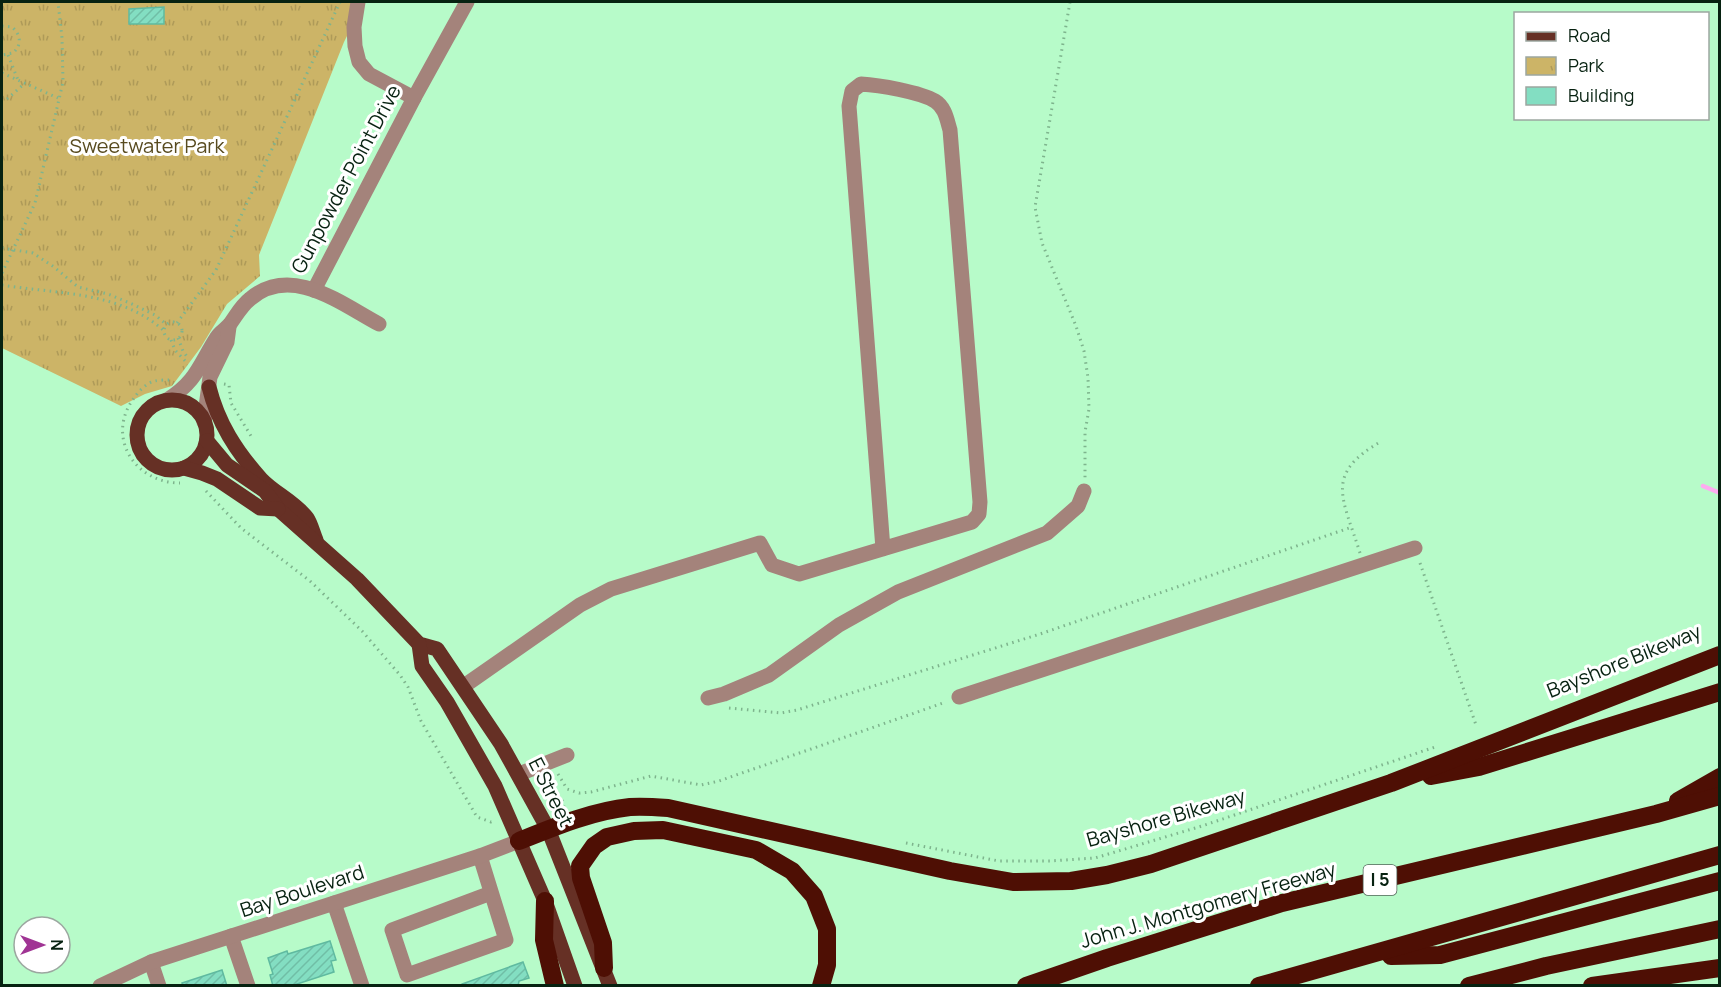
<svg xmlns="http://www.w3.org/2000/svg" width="1721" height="987" viewBox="0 0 1721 987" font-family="Manrope,sans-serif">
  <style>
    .park { fill: url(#park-tufts) }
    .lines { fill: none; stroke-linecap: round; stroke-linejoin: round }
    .stream { stroke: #fdacf0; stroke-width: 4.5 }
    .building { fill: url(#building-hatch); stroke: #5fbaa0; stroke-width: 1.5 }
    .path { stroke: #7eb48d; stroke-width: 3; stroke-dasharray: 1.5 4.5; stroke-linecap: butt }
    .minor { stroke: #a4837b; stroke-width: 15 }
    .major { stroke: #663025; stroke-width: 15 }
    .highway { stroke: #4e0f04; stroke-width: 18 }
    .labels { text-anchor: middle; stroke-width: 6; stroke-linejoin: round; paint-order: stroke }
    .shield { fill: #fff; stroke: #516458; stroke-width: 1.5 }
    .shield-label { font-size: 18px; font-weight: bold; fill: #072211 }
    .park-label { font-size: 20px; fill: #584b20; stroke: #fff }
    .street-label { font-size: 20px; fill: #072211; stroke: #fff }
  </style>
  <defs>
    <pattern id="park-tufts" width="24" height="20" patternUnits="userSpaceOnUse" patternTransform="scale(1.5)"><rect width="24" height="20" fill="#ccb467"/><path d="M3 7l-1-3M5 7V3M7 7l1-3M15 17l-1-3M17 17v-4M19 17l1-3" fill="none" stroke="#ae9a58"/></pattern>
    <pattern id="building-hatch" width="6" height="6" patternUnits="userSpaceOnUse" patternTransform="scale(1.5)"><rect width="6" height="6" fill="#83dec2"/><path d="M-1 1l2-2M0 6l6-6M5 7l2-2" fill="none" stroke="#70bea6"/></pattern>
  </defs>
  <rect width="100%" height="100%" fill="#b7fbc9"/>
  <path class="park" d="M2 2H364L344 42 259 255 260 276 227 304 201 347 172 386 145 394 121 406 2 348Z"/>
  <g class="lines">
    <path class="stream" d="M1703 486 1720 493"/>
  </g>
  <g class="building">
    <path d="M164 7V24H129V9Z"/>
    <path d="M330 941 336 960 331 961 334 972 291 986H273L270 975 273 974 268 958 287 951 288 954Z"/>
    <path d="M523 962 529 978 519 981 518 986H462V984Z"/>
    <path d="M222 970 227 986H183L182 983Z"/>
  </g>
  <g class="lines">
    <g class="path">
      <path d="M1070 2 1035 207 1042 243 1076 326 1084 351 1088 378 1089 409 1085 432V478"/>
      <path d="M2 26 12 27C21 35 22 45 13 53L2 55"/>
      <path d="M8 55 18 80"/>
      <path d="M2 73 58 98"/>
      <path d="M7 99 25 83"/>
      <path d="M2 248 33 253 54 267 78 287 108 294 132 304 155 315 166 324"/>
      <path d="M2 273 35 203 63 82 62 38 58 2"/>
      <path d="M2 285C56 294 121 291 164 331"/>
      <circle cx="173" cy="331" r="9"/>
      <path d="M177 323 216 270 340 2"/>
      <path d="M178 338 183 351 188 358"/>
      <path d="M171 340 175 350 187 363"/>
      <path d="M169 380C165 380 159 380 155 381 146 383 139 391 134 398 105 437 135 483 180 483"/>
      <path d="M224 384 229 385 231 403 251 436 249 438"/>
      <path d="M206 491 241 528 310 581 362 631 400 675 408 687 421 721 477 817 491 822 495 820"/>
      <path d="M1360 553C1343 498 1323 474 1382 441"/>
      <path d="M1420 563 1476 725"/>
      <path d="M729 708 781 713 797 710 1040 634 1352 527"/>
      <path d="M558 774 567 789 579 793 591 792 651 776 701 785 719 781 946 702"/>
      <path d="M562 800 564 807"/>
      <path d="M906 843 999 861H1050L1095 858 1202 826 1438 746"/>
    </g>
    <g class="minor">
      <path d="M358 2 354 27 355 46 359 62 369 74 414 98"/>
      <path d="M314 290 414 98 467 2"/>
      <path d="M167 400C197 381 199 365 217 337 220 332 226 329 230 324 236 316 241 306 250 299 291 264 340 303 379 324"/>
      <path d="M204 422 210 377 227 342 229 327"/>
      <path d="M464 686 580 605 611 589 760 543 772 565 799 574 972 522 979 514 980 502 950 130C947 120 945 107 935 101 920 92 879 85 861 84L852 91 849 106 883 549"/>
      <path d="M959 697 1415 548"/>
      <path d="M708 698 724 694 769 675 839 625 898 592 1047 533 1078 506 1084 491"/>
      <path d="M519 774 567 755"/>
      <path d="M480 856 506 940 407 975 392 930 491 893"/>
      <path d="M334 903 362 986"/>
      <path d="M231 936 248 986"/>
      <path d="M151 962 159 986"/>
      <path d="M100 986 151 962 480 856 519 841"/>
    </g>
    <g class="major">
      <path d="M209 387C218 423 236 451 261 479 274 493 295 502 307 518 311 524 313 533 316 540"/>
      <circle cx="172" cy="435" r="35"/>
      <path d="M207 441 227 465 265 491 278 509 357 579 419 644 437 649 501 744 548 829 610 986"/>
      <path d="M184 468 202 473 217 479 260 508 278 509"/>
      <path d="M419 644 422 666 447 702 495 786 545 901 575 986"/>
    </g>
    <g class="highway">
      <path d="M1431 776 1479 767 1720 692"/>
      <path d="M1678 801 1720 777"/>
      <path d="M519 841C554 827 592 811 630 807 642 806 655 807 668 808L950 871 1013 882 1071 881 1107 875 1151 864 1391 783 1720 655"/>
      <path d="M545 901 544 940 555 986"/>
      <path d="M1391 956 1440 955 1720 881"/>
      <path d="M604 968 603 943 581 878 580 866 594 846 607 837 634 831 663 830 756 850 792 871 814 896 827 929V965L821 986"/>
      <path d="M1026 986 1107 958 1282 903 1656 814 1720 796"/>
      <path d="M1259 986 1720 855"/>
      <path d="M1469 986 1546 966 1720 929"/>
      <path d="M1592 986 1720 968"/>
    </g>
  </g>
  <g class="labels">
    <rect class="shield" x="1363.5" y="865" width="33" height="30" rx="4.5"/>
    <g class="shield-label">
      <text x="1380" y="886">I 5</text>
    </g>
    <g class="park-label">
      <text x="147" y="153">Sweetwater Park</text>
    </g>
    <g class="street-label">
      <text transform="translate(346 179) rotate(-62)" y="7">Gunpowder Point Drive</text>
      <text transform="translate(1624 661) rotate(-22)" y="7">Bayshore Bikeway</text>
      <text transform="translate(551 792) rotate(63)" y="7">E Street</text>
      <text transform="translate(1166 818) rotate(-16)" y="7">Bayshore Bikeway</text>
      <text transform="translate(302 891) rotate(-18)" y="7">Bay Boulevard</text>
      <text transform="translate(1208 905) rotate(-16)" y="7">John J. Montgomery Freeway</text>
    </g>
  </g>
  <rect width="1721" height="987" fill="none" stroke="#072211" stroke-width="6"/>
  <rect x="1514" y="12" width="195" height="108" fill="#ffffff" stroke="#9ca7a0" stroke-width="1.5"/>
  <rect x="1526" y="32" width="30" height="9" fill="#663025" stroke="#9ca7a0" stroke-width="1.5"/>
  <text x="1568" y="42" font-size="18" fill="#072211">Road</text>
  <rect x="1526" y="57" width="30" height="18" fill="url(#park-tufts)" stroke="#9ca7a0" stroke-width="1.5"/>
  <text x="1568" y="72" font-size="18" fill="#072211">Park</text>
  <rect x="1526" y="87" width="30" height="18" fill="#83dec2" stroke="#9ca7a0" stroke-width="1.5"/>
  <text x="1568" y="102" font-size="18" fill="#072211">Building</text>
  <g transform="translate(42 945) rotate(90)"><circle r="28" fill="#ffffff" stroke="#9ca7a0" stroke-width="1.5"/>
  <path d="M0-4.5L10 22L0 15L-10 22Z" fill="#a03494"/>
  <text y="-9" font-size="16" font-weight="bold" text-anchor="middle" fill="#072211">N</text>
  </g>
</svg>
